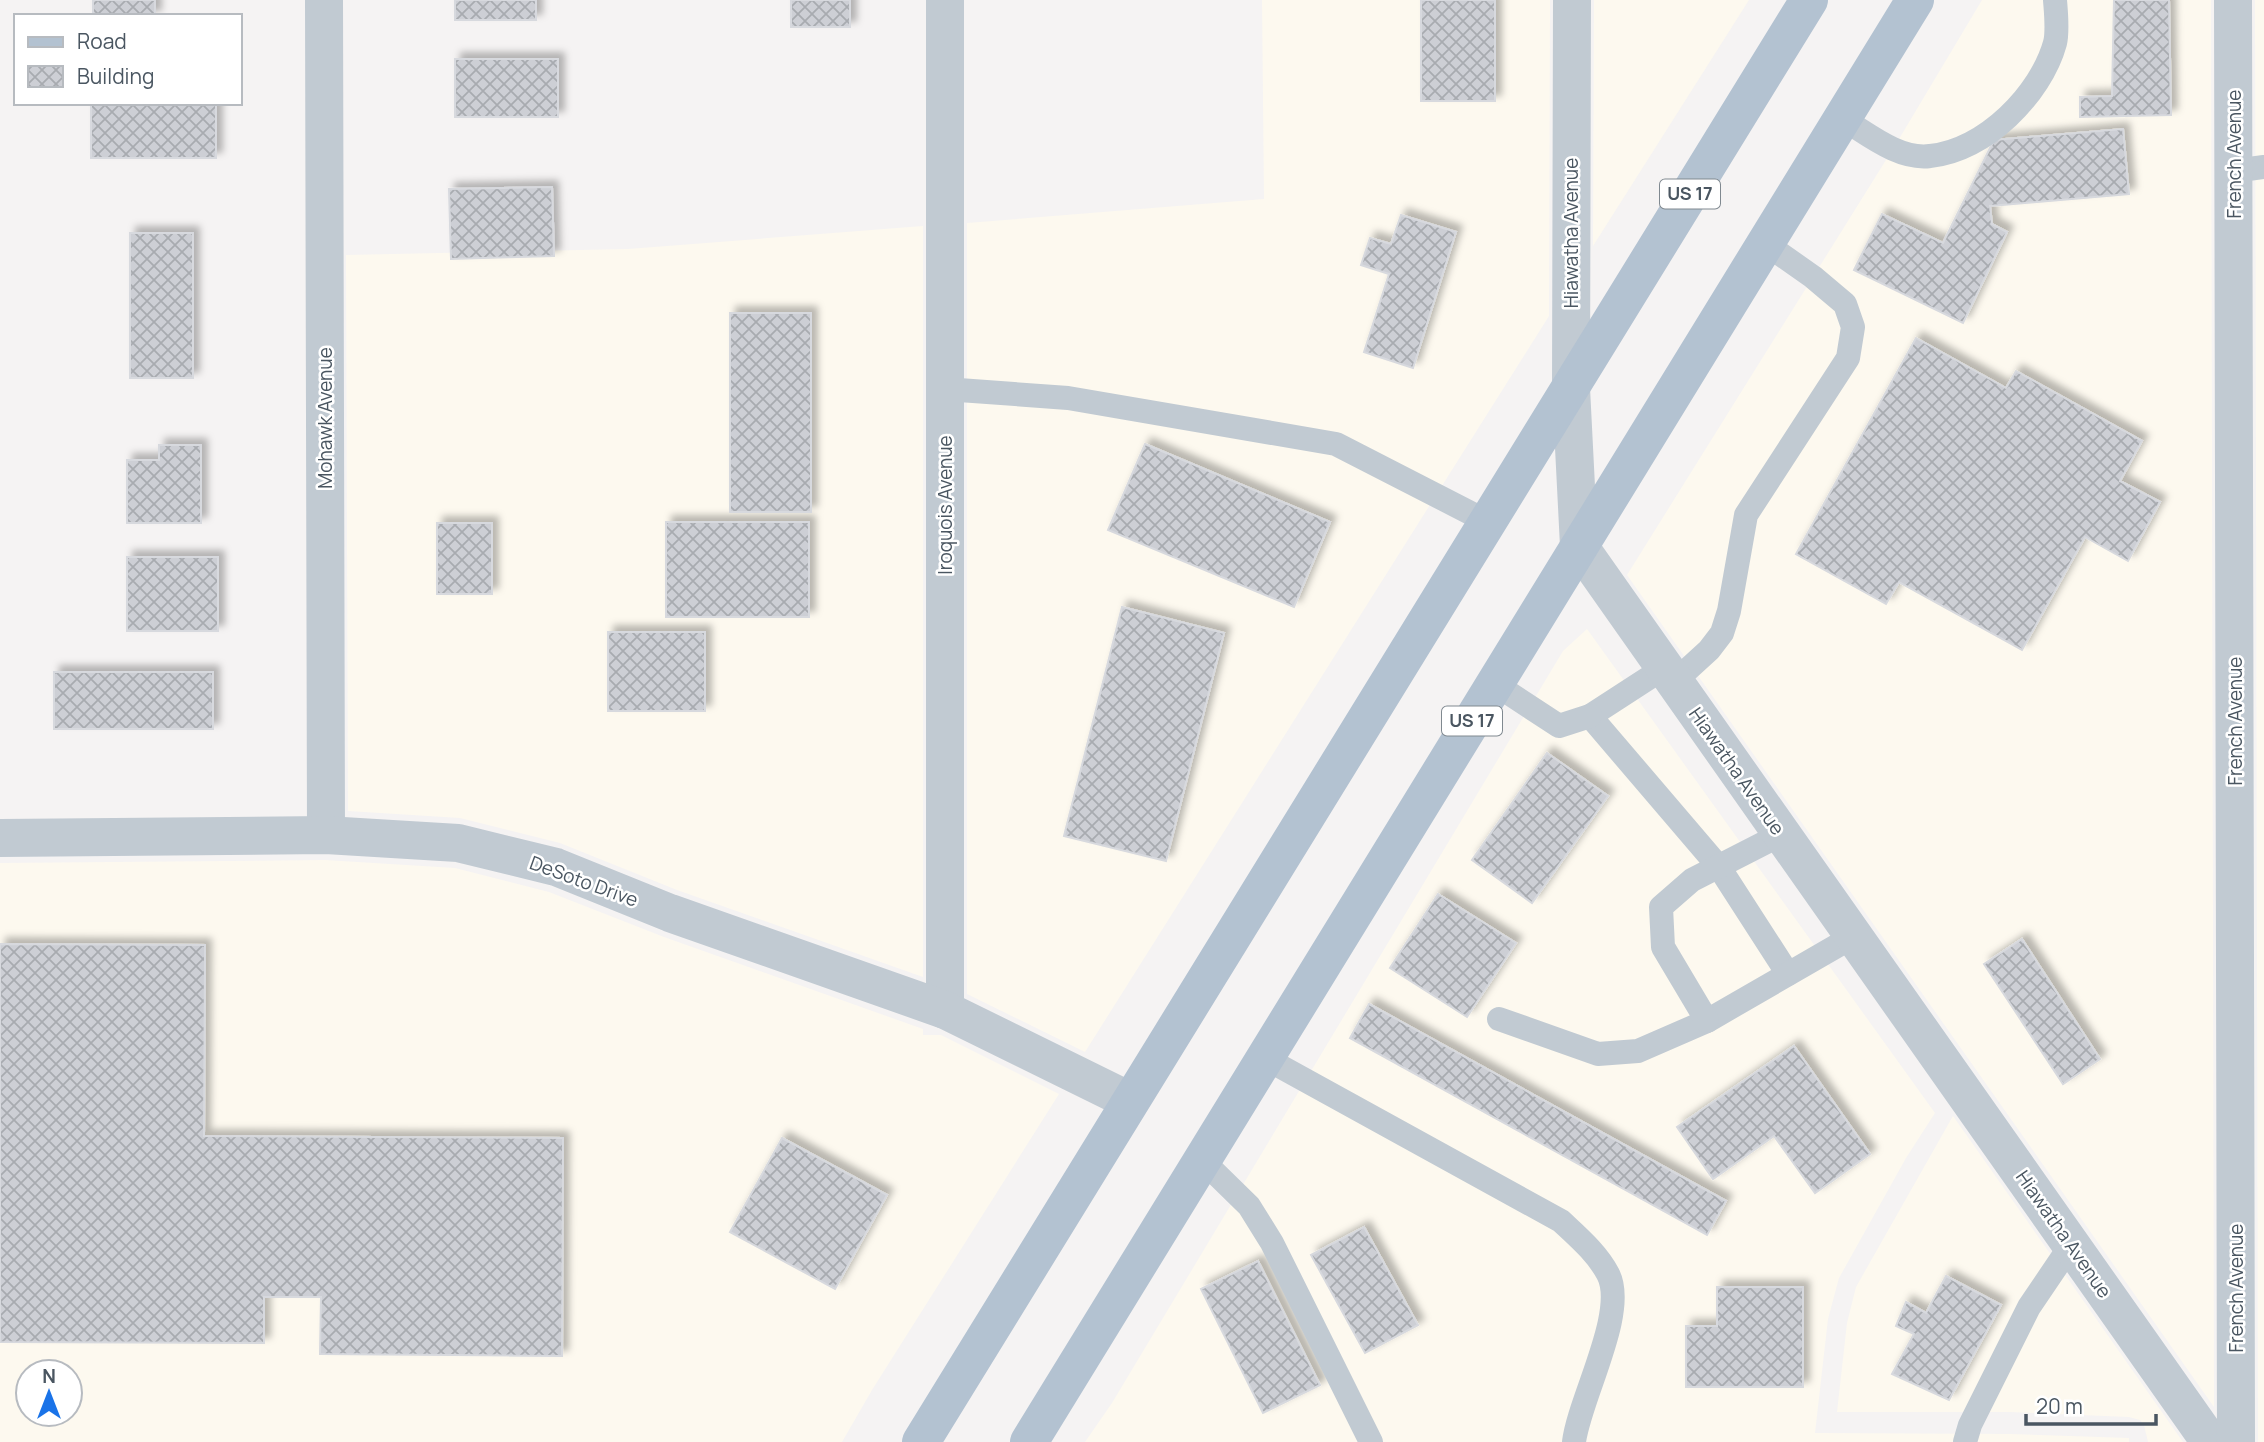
<svg xmlns="http://www.w3.org/2000/svg" width="2264" height="1442" viewBox="0 0 2264 1442" font-family="Manrope,sans-serif">
  <style>
    .commercial { fill: #fdf9ef; fill-rule: evenodd }
    .building { fill: url(#building-cross-hatch); stroke: #d7d9de; stroke-width: 2; filter: url(#shadow) }
    .lines { fill: none; stroke-linecap: round; stroke-linejoin: round }
    .service { stroke: #c1cad2; stroke-width: 24 }
    .minor { stroke: #c1cad2; stroke-width: 38 }
    .primary { stroke: #b3c2d1; stroke-width: 38 }
    .labels { text-anchor: middle; stroke-width: 5; stroke-linejoin: round; paint-order: stroke }
    .shield { fill: #fff; stroke: #808990; stroke-width: 2 }
    .shield-label { font-size: 18px; font-weight: bold; fill: #4a5661 }
    .street-label { font-size: 19px; fill: #4a5661; stroke: #fff }
  </style>
  <defs>
    <pattern id="building-cross-hatch" width="8" height="8" patternUnits="userSpaceOnUse" patternTransform="scale(1.75)"><rect width="8" height="8" fill="#cdcfd5"/><path d="M0 0l8 8M0 8l8-8" fill="none" stroke="#a8abb0"/></pattern>
    <filter id="shadow"><feDropShadow dx="6" dy="-6" stdDeviation="3.5" flood-color="#0004"/></filter>
  </defs>
  <rect width="100%" height="100%" fill="#f5f3f3"/>
  <g class="commercial">
    <path d="M1262 0H1550L1549 316 1085 1052 967 994V223L1264 199Z"/>
    <path d="M1594 0H1749L1593 246Z"/>
    <path d="M1982 0H2211L2214 1407 1627 575 1896 144Z"/>
    <path d="M2255 0H2264V1442H2258Z"/>
    <path d="M923 226V977L677 890 560 843 460 818 348 811 346 255 628 249Z"/>
    <path d="M1587 629 1935 1113 1906 1158 1839 1278 1828 1319 1815 1433 2010 1434 2129 1438V1442H1085L1112 1403 1563 651Z"/>
    <path d="M325 860 455 868 549 892 664 937 923 1029V1035H941L1059 1094 872 1390 842 1442H0V863ZM28 1372H70V1414H28Z"/>
    <path d="M1953 1116 2183 1442H2148L2144 1425 2140 1420 2129 1417 2010 1412H1837L1847 1323 1856 1287Z"/>
  </g>
  <g class="building">
    <rect x="93" y="0" width="62" height="16"/>
    <rect x="455" y="0" width="81" height="20"/>
    <rect x="791" y="0" width="59" height="27"/>
    <rect x="1421" y="0" width="74" height="101"/>
    <path d="M2114 0H2169L2171 115 2080 117V97L2112 96Z"/>
    <rect x="455" y="59" width="103" height="58"/>
    <rect x="91" y="104" width="125" height="54"/>
    <path d="M2123 129 2129 194 1990 206 1992 224 2007 232 1963 323 1854 270 1882 214 1943 243 1994 140Z"/>
    <path d="M552 187 554 256 451 259 449 189Z"/>
    <path d="M1401 215 1456 232 1413 368 1364 352 1389 274 1361 265 1370 238 1391 244Z"/>
    <rect x="130" y="233" width="63" height="145"/>
    <rect x="730" y="313" width="81" height="199"/>
    <path d="M1916 338 2006 388 2016 371 2142 441 2120 481 2160 502 2128 561 2085 537 2022 650 1899 582 1886 604 1796 554Z"/>
    <path d="M1145 444 1330 522 1294 607 1108 530Z"/>
    <path d="M159 445H201V523H127V460H159Z"/>
    <rect x="666" y="522" width="143" height="95"/>
    <rect x="437" y="523" width="55" height="71"/>
    <rect x="127" y="557" width="91" height="74"/>
    <path d="M1122 607 1224 633 1166 861 1064 836Z"/>
    <rect x="608" y="632" width="97" height="79"/>
    <rect x="54" y="672" width="159" height="57"/>
    <path d="M1547 753 1608 796 1532 903 1472 860Z"/>
    <path d="M1438 894 1516 943 1467 1017 1390 968Z"/>
    <path d="M2022 939 2100 1059 2063 1084 1984 964Z"/>
    <path d="M0 944 205 945 204 1136 563 1138 562 1356 320 1354 321 1297H264V1343L0 1342Z"/>
    <path d="M1369 1004 1726 1201 1707 1235 1350 1038Z"/>
    <path d="M1794 1046 1870 1154 1815 1193 1774 1136 1713 1179 1677 1127Z"/>
    <path d="M782 1138 887 1195 835 1289 730 1232Z"/>
    <path d="M1364 1227 1418 1325 1365 1353 1311 1255Z"/>
    <path d="M1258 1261 1320 1385 1263 1413 1201 1289Z"/>
    <path d="M1946 1276 2001 1305 1949 1400 1892 1374 1914 1334 1896 1326 1906 1302 1926 1313Z"/>
    <path d="M1717 1287H1803V1387H1686V1326H1717Z"/>
  </g>
  <g class="lines">
    <g class="service">
      <path d="M1843 119C1868 134 1899 160 1930 156 1985 151 2041 94 2055 43 2058 31 2056 13 2055 0"/>
      <path d="M2234 171 2264 167"/>
      <path d="M945 389 1068 398 1336 444 1488 522"/>
      <path d="M1664 668 1590 716 1719 867 1788 974"/>
      <path d="M1674 682 1709 650 1722 633 1729 611 1746 515 1848 358 1853 327 1845 304 1813 277 1766 244"/>
      <path d="M1495 684 1559 726 1590 716"/>
      <path d="M1499 1019 1598 1054 1638 1051 1707 1021 1854 936"/>
      <path d="M1707 1021 1663 947 1661 907 1692 880 1782 834"/>
      <path d="M1265 1058 1561 1221C1578 1237 1597 1253 1608 1274 1628 1312 1579 1399 1574 1442"/>
      <path d="M1202 1160 1249 1206 1272 1243 1371 1442"/>
      <path d="M1965 1442 1970 1425 2029 1307 2071 1245"/>
    </g>
    <g class="minor">
      <path d="M324 0 326 835"/>
      <path d="M945 0V1010"/>
      <path d="M1572 0 1571 388 1579 546 2210 1442"/>
      <path d="M2233 0 2236 1442"/>
      <path d="M0 838 326 835 458 843 556 867 670 913 945 1010 1130 1101"/>
    </g>
    <g class="primary">
      <path d="M921 1442 1809 0"/>
      <path d="M1029 1442 1915 0"/>
    </g>
  </g>
  <g class="labels">
    <g class="shield">
      <rect x="1660" y="179.5" width="60" height="29" rx="5"/>
      <rect x="1442" y="706.5" width="60" height="29" rx="5"/>
    </g>
    <g class="shield-label">
      <text x="1690" y="200">US 17</text>
      <text x="1472" y="727">US 17</text>
    </g>
    <g class="street-label">
      <text transform="translate(2234 154) rotate(-90)" y="7">French Avenue</text>
      <text transform="translate(1571 233) rotate(-90)" y="7">Hiawatha Avenue</text>
      <text transform="translate(325 418) rotate(-90)" y="7">Mohawk Avenue</text>
      <text transform="translate(945 505) rotate(-90)" y="7">Iroquois Avenue</text>
      <text transform="translate(2235 721) rotate(-90)" y="7">French Avenue</text>
      <text transform="translate(1737 771) rotate(55)" y="7">Hiawatha Avenue</text>
      <text transform="translate(584 881) rotate(20)" y="7">DeSoto Drive</text>
      <text transform="translate(2064 1234) rotate(55)" y="7">Hiawatha Avenue</text>
      <text transform="translate(2236 1288) rotate(-90)" y="7">French Avenue</text>
    </g>
  </g>
  <rect x="14" y="14" width="228" height="91" fill="#ffffff" stroke="#b7bbc0" stroke-width="2"/>
  <rect x="28" y="37" width="35" height="10" fill="#b3c2d1" stroke="#b7bbc0" stroke-width="2"/>
  <text x="77" y="49" font-size="21" fill="#4a5661">Road</text>
  <rect x="28" y="66" width="35" height="21" fill="url(#building-cross-hatch)" stroke="#b7bbc0" stroke-width="2"/>
  <text x="77" y="84" font-size="21" fill="#4a5661">Building</text>
  <g transform="translate(49 1393)"><circle r="33" fill="#ffffff" stroke="#b7bbc0" stroke-width="2"/>
  <path d="M0-5L12 26L0 18L-12 26Z" fill="#1a73e8"/>
  <text y="-10" font-size="19" font-weight="bold" text-anchor="middle" fill="#4a5661">N</text>
  </g>
  <path d="M2026 1414v10h130v-10" fill="none" stroke="#4a5661" stroke-width="3.5"/>
  <text x="2036" y="1414" font-size="21" fill="#4a5661" stroke="#ffffff" stroke-width="5" paint-order="stroke">20 m</text>
</svg>
